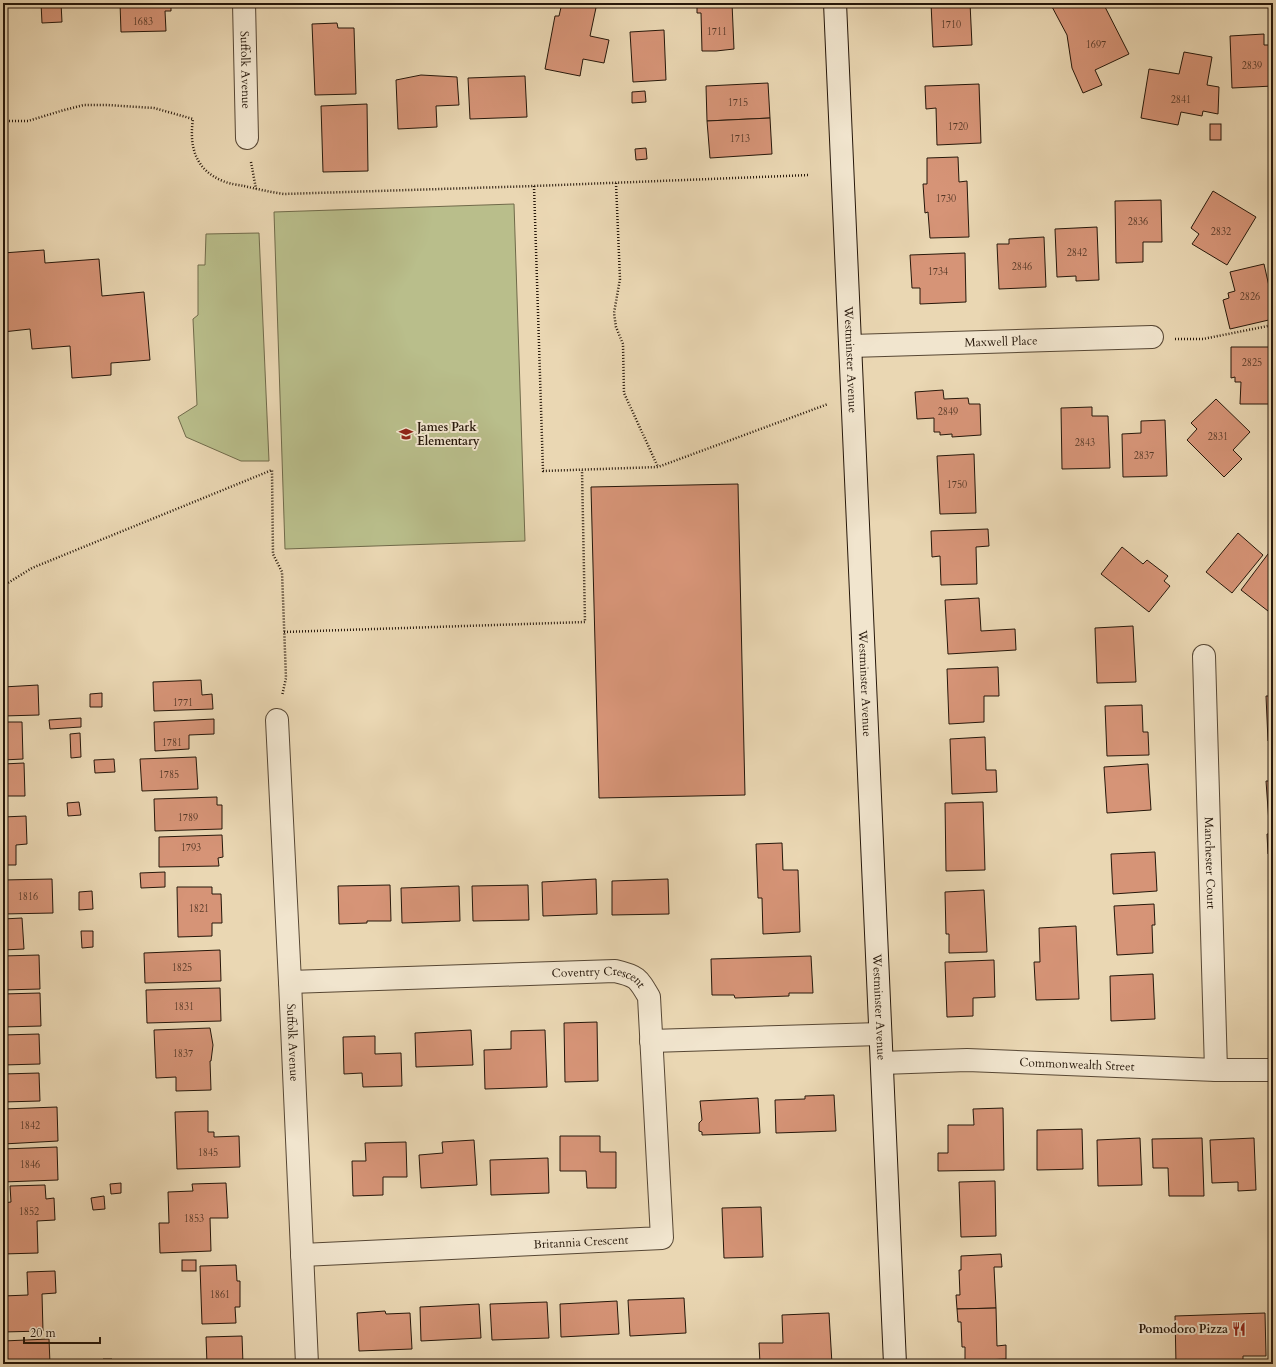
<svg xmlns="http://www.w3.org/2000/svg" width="1276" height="1367" viewBox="0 0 1276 1367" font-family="Cardo,serif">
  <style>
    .green { fill: #b9be8b; stroke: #706a4a }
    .building { fill: #d69477; stroke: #26170a }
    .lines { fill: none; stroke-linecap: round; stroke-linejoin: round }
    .street-casing { stroke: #574734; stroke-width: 24 }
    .secondary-casing { stroke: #26170a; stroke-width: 24 }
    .path { stroke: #26170a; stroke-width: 2.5; stroke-dasharray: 1 2; stroke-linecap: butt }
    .street { stroke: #f1e5ce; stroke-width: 22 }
    .secondary { stroke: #f1e5ce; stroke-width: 22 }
    .labels { text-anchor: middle; stroke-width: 4; stroke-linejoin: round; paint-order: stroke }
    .number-label { font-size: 10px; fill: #523625 }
    .street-label { font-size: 12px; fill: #26170a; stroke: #f1e5ce }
    .poi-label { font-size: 12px; font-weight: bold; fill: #26170a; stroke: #f1e5ce; text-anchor: start }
  </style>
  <rect width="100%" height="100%" fill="#ead7b3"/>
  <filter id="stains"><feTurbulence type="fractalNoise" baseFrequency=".005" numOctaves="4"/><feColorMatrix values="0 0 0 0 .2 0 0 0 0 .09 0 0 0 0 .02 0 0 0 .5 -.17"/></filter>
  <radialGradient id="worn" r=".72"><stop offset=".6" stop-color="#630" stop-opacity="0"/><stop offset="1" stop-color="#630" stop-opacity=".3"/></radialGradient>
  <g class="green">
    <path d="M514 204 525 541 285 549 274 212Z"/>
    <path d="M259 233 269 461H241L186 437 178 417 197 405 193 319 198 315V265H205L206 234Z"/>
  </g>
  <g class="building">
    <path d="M41 3H61L62 22 42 23Z"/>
    <path d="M120 3H171V11H165L166 31 121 32Z"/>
    <path d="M562 3H597L590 36 609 40 604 63 583 59 580 76 545 69 555 16H559Z"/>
    <path d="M697 3H732L734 49 716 51H702L701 13H697Z"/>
    <path d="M931 3H970L972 45 933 47Z"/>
    <path d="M1050 3H1103L1129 54 1095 70 1102 85 1083 93 1072 68 1067 35Z"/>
    <path d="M337 23 338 28H354L356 94 315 95 312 24Z"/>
    <path d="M664 30 666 80 633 82 630 32Z"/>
    <path d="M1264 34V45H1273V86L1232 88 1230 36Z"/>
    <path d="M1184 52 1212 57 1207 85 1219 87 1218 114 1203 111 1202 116 1181 112 1178 125 1141 118 1149 69 1179 74Z"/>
    <path d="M421 75 457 77 459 105 436 106 437 127 398 129 396 80Z"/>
    <path d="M525 76 527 117 470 119 468 78Z"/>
    <path d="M768 83 770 118 707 121 706 86Z"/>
    <path d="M979 84 981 143 937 145 936 108 926 109 925 86Z"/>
    <path d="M645 91 646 102 632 103V92Z"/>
    <path d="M367 104 368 171 323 172 321 106Z"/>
    <path d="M770 118 772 154 710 158 707 121Z"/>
    <rect x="1210" y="124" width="11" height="16"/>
    <path d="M646 148 647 159 636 160 635 149Z"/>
    <path d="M958 157 959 182 967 181 969 237 930 238 928 212 925 213 923 184H927V158Z"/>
    <path d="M1213 191 1256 217 1227 265 1192 244 1199 234 1191 228Z"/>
    <path d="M1161 200 1162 242H1143V262L1116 263 1115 201Z"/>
    <path d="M1097 227 1099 280 1076 281V276L1057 277 1055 229Z"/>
    <path d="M1044 237 1046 287 999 289 997 244H1009V239Z"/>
    <path d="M44 250 45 263 99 259 102 296 144 292 150 360 111 363V375L72 378 70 346 32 349 30 329 3 332V253Z"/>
    <path d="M965 253 966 302 920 304V288H912L910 255Z"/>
    <path d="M1264 264 1273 304V319L1230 329 1223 300 1229 298 1228 293 1235 291 1230 272Z"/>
    <path d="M1231 347H1273V404H1240L1241 382H1235V377L1231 378Z"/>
    <path d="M943 390 944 399 968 398 969 404H980L981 435 952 437V434L940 435V432H934V418L917 419 915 392Z"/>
    <path d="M1216 399 1250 432 1233 450 1242 459 1224 477 1187 440 1197 429 1191 423Z"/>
    <path d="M1092 407V416H1108L1110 468 1062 469 1061 408Z"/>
    <path d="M1165 420 1167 476 1123 477 1122 434 1141 433V421Z"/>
    <path d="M974 454 976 513 940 514 937 456Z"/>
    <path d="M738 484 745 795 599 798 591 487Z"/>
    <path d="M988 529 989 546 976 547 977 584 941 585 940 556 932 557 931 531Z"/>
    <path d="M1238 533 1263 555 1232 593 1206 572Z"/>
    <path d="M1122 547 1143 564 1147 560 1168 576 1164 581 1170 586 1149 612 1101 574Z"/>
    <path d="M1271 550 1273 551V604L1268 611 1241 590Z"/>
    <path d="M979 598 981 631 1015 629 1016 650 948 654 945 600Z"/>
    <path d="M1269 623H1273V679H1272Z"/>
    <path d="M1133 626 1136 682 1097 683 1095 628Z"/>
    <path d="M998 667 999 696H984V722L949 724 947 669Z"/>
    <path d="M201 680 202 695 212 694 213 709 154 711 153 682Z"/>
    <path d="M38 685 39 715 3 716V687Z"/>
    <path d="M102 693V707H90V694Z"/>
    <path d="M1266 696H1273V741H1268Z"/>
    <path d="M1142 705 1143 732H1148L1149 755 1107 756 1105 706Z"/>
    <path d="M81 718V727L50 729 49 720Z"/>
    <path d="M214 719V734L189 735V749L155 751 154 722Z"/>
    <path d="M3 722H22L23 759 3 760Z"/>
    <path d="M80 733 81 757 71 758 70 734Z"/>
    <path d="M985 737 986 770H996L997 792 952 794 950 739Z"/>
    <path d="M196 757 198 789 142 791 140 759Z"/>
    <path d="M114 759 115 772 95 773 94 760Z"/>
    <path d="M24 763 25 796H3V764Z"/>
    <path d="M1148 764 1151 810 1107 813 1104 767Z"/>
    <path d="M1266 781H1273V822L1269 823Z"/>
    <path d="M217 797V805H222V829L155 831 154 799Z"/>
    <path d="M79 802 81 815 68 816 67 803Z"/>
    <path d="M983 802 985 870 946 871 945 803Z"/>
    <path d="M26 816 27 844 16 845V865H3V817Z"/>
    <path d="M1267 834H1273V883H1271L1270 854H1268Z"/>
    <path d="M222 835 223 857 218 858 219 866 159 867V837Z"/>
    <path d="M782 843 783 870H798L800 932 763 934 762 898H758L756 844Z"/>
    <path d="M1155 852 1157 891 1113 894 1111 854Z"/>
    <path d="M165 872V887L141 888 140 873Z"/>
    <path d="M52 879 53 913 3 914V880Z"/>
    <path d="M596 879 597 914 543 916 542 882Z"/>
    <path d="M668 879 669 914 612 915V881Z"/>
    <path d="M390 885 391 921H367V923L339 924 338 886Z"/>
    <path d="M528 885 529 920 473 921 472 886Z"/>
    <path d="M459 886 460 921 402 923 401 888Z"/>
    <path d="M177 887H212V894H221L222 923H212V936L178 937Z"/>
    <path d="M984 890 987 952 949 953V934H946L945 892Z"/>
    <path d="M92 891 93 909 79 910V892Z"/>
    <path d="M1154 904 1155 925H1152L1153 953 1117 955 1114 906Z"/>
    <path d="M22 918 24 949 3 950V919Z"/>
    <path d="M1076 926 1079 999 1036 1000 1034 962H1040L1039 928Z"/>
    <path d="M81 931H93V947L82 948Z"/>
    <path d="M220 950 221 981 145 983 144 953Z"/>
    <path d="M39 955 40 989 3 990V956Z"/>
    <path d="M811 956 813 993H789V996L735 998 734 995H712L711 959Z"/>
    <path d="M994 960 995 997 973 998V1016L947 1017 945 962Z"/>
    <path d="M1153 974 1155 1019 1111 1021 1110 976Z"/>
    <path d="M220 988 221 1021 147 1023 146 990Z"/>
    <path d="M40 993 41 1026 3 1027V994Z"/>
    <path d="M597 1022 598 1081 565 1082 564 1023Z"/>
    <path d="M210 1028 213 1045 211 1061H210L211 1090 176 1091V1077L156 1078 154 1030Z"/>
    <path d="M471 1030 473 1065 416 1067 415 1033Z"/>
    <path d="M545 1030 547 1087 485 1089 484 1050 511 1049V1031Z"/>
    <path d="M39 1034 40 1064 3 1065V1035Z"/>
    <path d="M375 1036V1054L401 1053 402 1086 363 1087 362 1073 344 1074 343 1037Z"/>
    <path d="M39 1073 40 1101 3 1102V1074Z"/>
    <path d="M834 1095 836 1131 776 1133 775 1100 805 1099V1096Z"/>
    <path d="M758 1098 760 1133 702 1135V1132L699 1131V1123L702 1120 700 1101Z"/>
    <path d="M57 1107 58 1141 3 1144V1109Z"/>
    <path d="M1003 1108 1004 1170 938 1171V1153H948V1125H974L973 1109Z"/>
    <path d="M208 1111V1132H214V1137L239 1136 240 1167 177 1169 175 1112Z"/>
    <path d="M1082 1129 1083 1169 1037 1170V1130Z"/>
    <path d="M560 1136H600V1152H616V1188H587L586 1171H560Z"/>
    <path d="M1269 1136H1273V1177H1270Z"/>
    <path d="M1140 1138 1142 1185 1098 1186 1097 1140Z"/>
    <path d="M1202 1138 1204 1196H1169L1168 1168H1153L1152 1139Z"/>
    <path d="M1254 1138 1256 1190 1238 1191V1182L1212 1183 1210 1140Z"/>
    <path d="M474 1140 477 1185 421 1188 419 1155 443 1153 442 1142Z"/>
    <path d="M406 1142 407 1177H383V1195L353 1196 352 1161H366L365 1143Z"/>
    <path d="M57 1147 58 1180 3 1182V1149Z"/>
    <path d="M548 1158 549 1193 491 1195 490 1160Z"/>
    <path d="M995 1181 996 1236 961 1237 959 1182Z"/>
    <path d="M121 1183V1193L111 1194 110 1184Z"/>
    <path d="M226 1183 228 1218H210L211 1251 160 1253 159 1223H169L168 1192 193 1191 192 1184Z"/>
    <path d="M45 1185 46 1199 54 1198 55 1220 37 1221 38 1253 3 1254V1203L11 1202 10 1186Z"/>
    <path d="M104 1196 105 1209 93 1210 91 1198Z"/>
    <path d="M761 1207 763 1257 724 1258 722 1208Z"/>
    <path d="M1001 1254 1002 1267H994L996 1308 957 1309 956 1295H960L959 1270H961V1256Z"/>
    <rect x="182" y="1260" width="14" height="11"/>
    <path d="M236 1265 237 1281H240V1307H235L236 1323 202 1324 200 1266Z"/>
    <path d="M55 1271 56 1293 42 1294 43 1331 3 1332V1296L28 1295 27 1272Z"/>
    <path d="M684 1298 686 1333 630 1336 628 1300Z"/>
    <path d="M617 1301 619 1334 561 1337 560 1304Z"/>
    <path d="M547 1302 549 1338 492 1340 490 1304Z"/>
    <path d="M479 1304 481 1338 421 1341 420 1307Z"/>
    <path d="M996 1308 997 1346 1006 1345V1359L965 1361V1347H962L961 1322H958L957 1309Z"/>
    <path d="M385 1311 386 1314 410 1313 412 1349 359 1351 357 1313Z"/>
    <path d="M829 1313 832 1364H760L759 1343H783L782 1315Z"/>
    <path d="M1265 1313 1266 1356H1243V1364H1176L1175 1316Z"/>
    <path d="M242 1336 243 1364H207L206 1337Z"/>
    <path d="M49 1339 50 1364H3V1341Z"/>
    <path d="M103 1359H112V1364H104Z"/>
  </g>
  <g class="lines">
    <defs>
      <g id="street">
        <path id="s1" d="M244 3 247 138"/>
        <path id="s2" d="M851 346 1152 337"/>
        <path id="s3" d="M1204 656 1216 1070"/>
        <path id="s4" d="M277 720 290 982 307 1364"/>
        <path id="s5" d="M290 982 615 971C637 976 638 978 649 997L662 1238 302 1255"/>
        <path d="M651 1041 880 1034"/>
        <path id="s6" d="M882 1063 967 1060 1216 1070H1273"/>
      </g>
      <g id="secondary">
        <path id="s7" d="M835 3 895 1364"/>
      </g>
    </defs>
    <use href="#street" class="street-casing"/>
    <use href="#secondary" class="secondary-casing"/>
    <g class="path">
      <path d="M3 121H28L64 110 84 105H107L154 108 193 119C189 146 195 170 223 181 230 184 238 185 244 186 257 189 270 192 284 194L534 186 810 175"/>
      <path d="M251 162 256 189"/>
      <path d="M616 183 620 279 614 313 616 327 623 344 624 393 658 467"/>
      <path d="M534 186 543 471 658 467 828 404"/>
      <path d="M1175 339H1203L1273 325"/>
      <path d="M3 586 32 568 272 470 273 554 282 572 286 678 282 696"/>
      <path d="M284 632 585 622 582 470"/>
    </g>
    <use href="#street" class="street"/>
    <use href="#secondary" class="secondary"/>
  </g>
  <defs>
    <symbol id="school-bare" viewBox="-9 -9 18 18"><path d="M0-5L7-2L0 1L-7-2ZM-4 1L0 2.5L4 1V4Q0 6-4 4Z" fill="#8f2418" stroke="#f1e5ce" stroke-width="2.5" paint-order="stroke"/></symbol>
    <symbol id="restaurant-bare" viewBox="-9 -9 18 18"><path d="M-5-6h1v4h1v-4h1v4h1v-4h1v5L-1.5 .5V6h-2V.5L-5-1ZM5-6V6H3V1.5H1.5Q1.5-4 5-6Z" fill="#8f2418" stroke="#f1e5ce" stroke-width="2.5" paint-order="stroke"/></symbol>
  </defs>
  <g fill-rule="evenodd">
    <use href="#school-bare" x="396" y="424" width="20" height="20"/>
    <use href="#restaurant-bare" x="1229" y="1319" width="20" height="20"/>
  </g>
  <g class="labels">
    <g class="number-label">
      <text x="143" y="25">1683</text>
      <text x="951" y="28">1710</text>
      <text x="717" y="35">1711</text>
      <text x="1096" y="48">1697</text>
      <text x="1252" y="69">2839</text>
      <text x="1181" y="103">2841</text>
      <text x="738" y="106">1715</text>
      <text x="958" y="130">1720</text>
      <text x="740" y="142">1713</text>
      <text x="946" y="202">1730</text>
      <text x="1138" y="225">2836</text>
      <text x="1221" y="235">2832</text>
      <text x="1077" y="256">2842</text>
      <text x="1022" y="270">2846</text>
      <text x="938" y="275">1734</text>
      <text x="1250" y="300">2826</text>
      <text x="1252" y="366">2825</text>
      <text x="948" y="415">2849</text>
      <text x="1218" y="440">2831</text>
      <text x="1085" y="446">2843</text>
      <text x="1144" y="459">2837</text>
      <text x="957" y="488">1750</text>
      <text x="183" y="706">1771</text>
      <text x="172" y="746">1781</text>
      <text x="169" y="778">1785</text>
      <text x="188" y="821">1789</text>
      <text x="191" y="851">1793</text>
      <text x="28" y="900">1816</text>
      <text x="199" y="912">1821</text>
      <text x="182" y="971">1825</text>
      <text x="184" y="1010">1831</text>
      <text x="183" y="1057">1837</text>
      <text x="30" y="1129">1842</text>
      <text x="208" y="1156">1845</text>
      <text x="30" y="1168">1846</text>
      <text x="29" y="1215">1852</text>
      <text x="194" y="1222">1853</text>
      <text x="220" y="1298">1861</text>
    </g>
    <g class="street-label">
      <text dy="4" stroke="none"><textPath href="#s1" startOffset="67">Suffolk Avenue</textPath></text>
      <text dy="4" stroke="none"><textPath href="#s2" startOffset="150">Maxwell Place</textPath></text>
      <text dy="4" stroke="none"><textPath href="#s7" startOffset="357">Westminster Avenue</textPath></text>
      <text dy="4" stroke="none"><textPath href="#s7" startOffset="681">Westminster Avenue</textPath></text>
      <text dy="4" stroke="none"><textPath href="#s3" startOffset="207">Manchester Court</textPath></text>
      <text dy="4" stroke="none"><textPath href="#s5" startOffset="310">Coventry Crescent</textPath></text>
      <text dy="4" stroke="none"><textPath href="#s7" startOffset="1005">Westminster Avenue</textPath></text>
      <text dy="4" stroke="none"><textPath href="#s4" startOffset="323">Suffolk Avenue</textPath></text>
      <text dy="4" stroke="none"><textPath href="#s6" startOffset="195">Commonwealth Street</textPath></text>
      <text transform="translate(581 1242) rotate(-3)" y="4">Britannia Crescent</text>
    </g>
    <g class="poi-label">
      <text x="417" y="431">James Park<tspan x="417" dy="14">Elementary</tspan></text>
      <text x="1228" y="1333" text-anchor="end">Pomodoro Pizza</text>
    </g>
  </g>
  <rect width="1276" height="1367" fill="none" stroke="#ead7b3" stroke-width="16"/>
  <rect x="4" y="4" width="1268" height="1359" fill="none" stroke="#26170a" stroke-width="2"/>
  <rect x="8" y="8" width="1260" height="1351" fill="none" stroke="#26170a"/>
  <path d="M24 1337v6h76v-6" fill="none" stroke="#26170a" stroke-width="2"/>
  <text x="30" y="1337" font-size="12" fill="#26170a" stroke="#f1e5ce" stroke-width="3" paint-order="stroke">20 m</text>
  <rect width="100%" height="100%" filter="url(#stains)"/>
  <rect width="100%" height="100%" fill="url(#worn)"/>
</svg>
